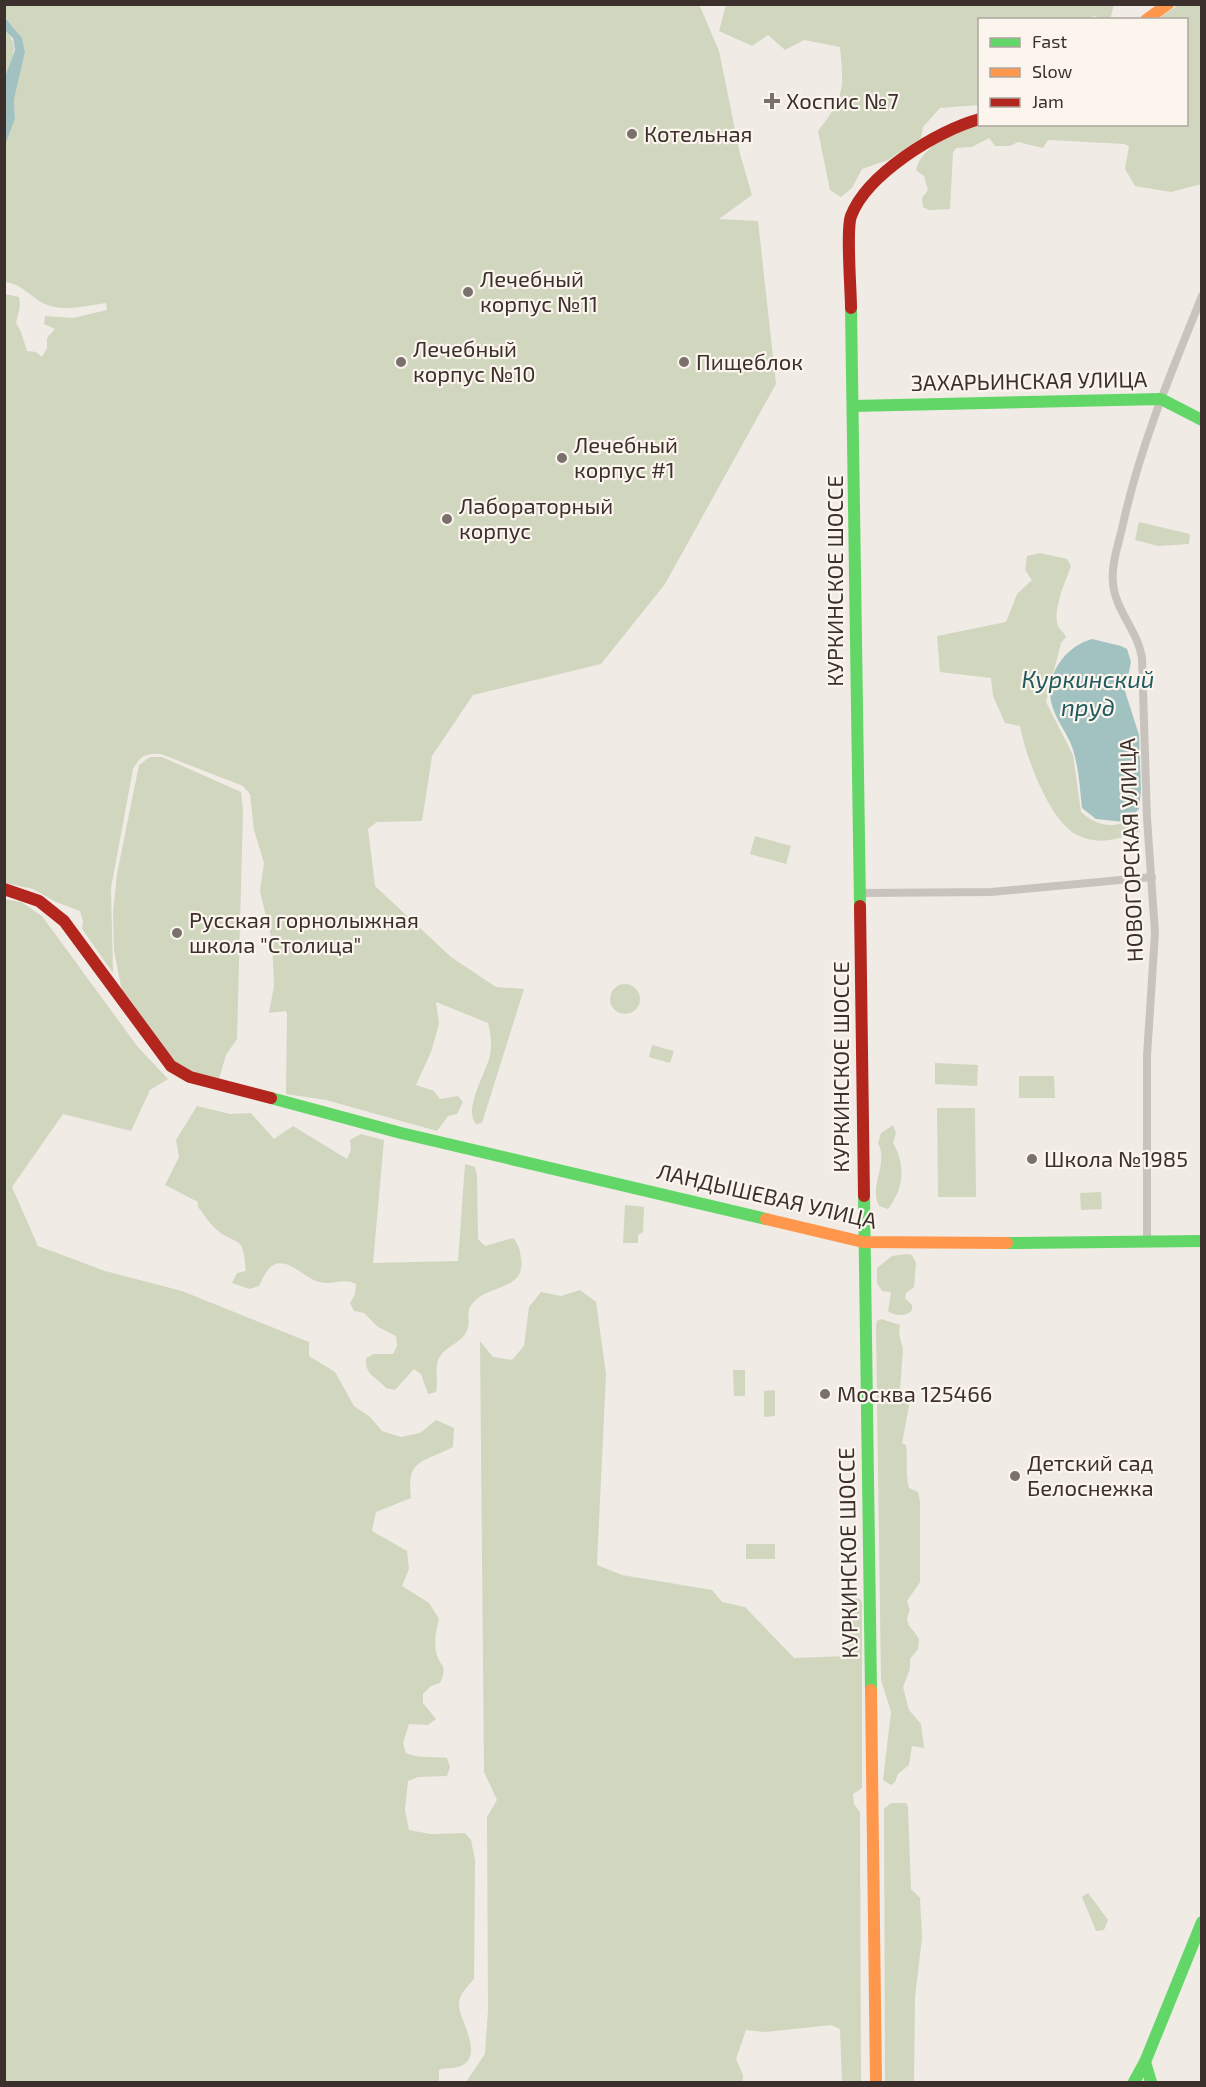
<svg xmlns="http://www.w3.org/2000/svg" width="1206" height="2087" viewBox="0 0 1206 2087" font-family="'Exo 2',sans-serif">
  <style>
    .green { fill: #d1d6bf }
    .water { fill: #a1c2c1 }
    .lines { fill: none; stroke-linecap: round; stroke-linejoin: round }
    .street { stroke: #c9c3be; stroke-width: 8 }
    .fast { stroke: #63d668; stroke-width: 12 }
    .slow { stroke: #ff974d; stroke-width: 12 }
    .jam { stroke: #b3261e; stroke-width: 12 }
    .poi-dot { fill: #7a716c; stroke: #fbf5ee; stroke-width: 2 }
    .labels { text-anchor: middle; stroke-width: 4.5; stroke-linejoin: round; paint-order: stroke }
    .poi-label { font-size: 22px; fill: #3b302b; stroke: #fbf5ee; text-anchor: start }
    .street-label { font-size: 22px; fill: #3b302b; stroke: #fbf5ee }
    .water-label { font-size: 24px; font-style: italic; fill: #1f5a5e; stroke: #fbf5ee }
  </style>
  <rect width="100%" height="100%" fill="#f0ebe5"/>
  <g class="green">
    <path d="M699 4 719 51 740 154 752 195 719 219 758 221 776 384 665 584 601 664 473 695 432 756 422 821 377 822 368 829 375 886 451 957 496 987 524 989 482 1123 476 1124C463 1110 486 1072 490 1056 492 1044 491 1035 488 1023L436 1002 439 1024 431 1052 416 1085 434 1091 440 1099 458 1096 463 1102 457 1114 448 1116 437 1131 326 1100 286 1094 287 1014 286 1011 269 1013 274 986 272 941 260 891 264 863 254 830 250 794 243 786 161 754C146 753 140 756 133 769L111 888 113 973 82 929 83 921 80 911 56 902 33 889 5 883V294L19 297 20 306 16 323 21 332 27 351 36 352 42 357 47 348V338L55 329 44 324 45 316 73 318 107 310 106 303C85 306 60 313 41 302 28 294 21 284 5 282V145L15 119 14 100 25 52 22 38 6 19 5 5Z"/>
    <path d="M726 5V4L1114 5 1110 19H1101L1095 16 1081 20H980L979 105 940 108 923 127 921 138 888 160 862 169 852 188 841 197 830 190 818 131C845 97 844 89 840 47L804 40 785 50 768 35 752 46 719 31Z"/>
    <path d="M1178 5H1201V184L1171 192 1135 186 1125 169 1129 146 1124 144 1048 140 1043 148 1018 142 1010 146H995L989 138 972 147 956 148 953 152 950 209 929 210 923 207 922 198 928 190 924 176 916 170C921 145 961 129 984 125L1186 124V20L1158 19Z"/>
    <path d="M5 31C21 45 12 59 5 77Z"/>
    <path d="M1139 522 1190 534 1189 544 1158 546 1135 540Z"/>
    <path d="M1040 553 1067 559 1071 566C1066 580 1052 611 1058 626 1061 631 1064 632 1066 637L1061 643 1046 702 1073 755 1081 812C1101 829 1115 828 1138 817L1140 831C1119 839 1098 846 1077 835 1049 821 1025 754 1020 726L1005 723 993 696 991 678 940 672 937 636 1006 622 1017 594 1032 580 1025 570 1027 556Z"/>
    <path d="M150 757H162L241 792 243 811 237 1039 226 1055 218 1082 201 1077 173 1062 123 996 114 951 113 912 117 874 139 765Z"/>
    <path d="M755 836 791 846 786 864 750 854Z"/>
    <path d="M4 899 21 902 42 916 137 1046 168 1079 150 1090 131 1131 63 1114 12 1187 38 1246 105 1271 182 1291 309 1342V1356L335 1372 354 1406 370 1417 382 1431 401 1437 420 1433 436 1420 454 1428 453 1447C423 1463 406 1458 411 1498L376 1512 372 1531 407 1551 409 1569 402 1586 429 1603 439 1619C436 1631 434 1640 436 1652 439 1667 449 1664 440 1683L431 1686 423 1694V1703L436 1719 428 1725 409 1724 403 1743 406 1753C418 1759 433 1756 447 1758L450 1767 447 1776 418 1777 408 1781 405 1810 409 1830 430 1834 465 1833 471 1840 475 1860 474 1979C468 1986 460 1993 459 2003 457 2017 484 2052 463 2065 457 2069 446 2067 439 2070V2082H5Z"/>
    <circle cx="625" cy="999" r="15"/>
    <path d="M652 1045 674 1051 670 1063 649 1057Z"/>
    <path d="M935 1063 978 1065 977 1086 935 1084Z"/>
    <path d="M1019 1076H1054L1055 1098H1019Z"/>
    <path d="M197 1106 230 1114 251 1113 274 1139 293 1126 347 1159 351 1150 350 1140 361 1134 384 1140 373 1263 458 1261 465 1164 475 1167 477 1176 478 1239 485 1246 513 1238C519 1245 520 1250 521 1259 526 1291 487 1284 472 1304 465 1312 471 1321 467 1330 463 1342 447 1346 441 1355 433 1365 439 1380 436 1392L428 1394 421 1374 414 1369 395 1390 386 1388C376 1376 365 1376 366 1358L374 1354H393L397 1346 396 1336 378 1327 364 1313 354 1311 350 1303 355 1294 356 1284C343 1277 332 1286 319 1282 303 1278 283 1251 268 1270 264 1274 262 1281 259 1286L249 1289 232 1283 237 1273 246 1271C243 1232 238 1248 216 1229 209 1223 204 1214 198 1207V1202L165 1185 179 1157 176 1140Z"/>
    <path d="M937 1108H975L976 1197H938Z"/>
    <path d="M893 1125 896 1133 893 1143C906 1165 904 1189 888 1209L879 1206C869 1185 889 1163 878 1143L881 1133Z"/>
    <path d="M1101 1192 1102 1209 1081 1210 1080 1193Z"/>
    <path d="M625 1205 644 1207 643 1232 638 1235V1243H623Z"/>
    <path d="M907 1254 912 1255 916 1263 914 1287 906 1293 905 1298 912 1305V1310C907 1317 894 1316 888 1311L891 1292 882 1291 877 1283V1268L892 1256Z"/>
    <path d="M580 1290 596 1302 606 1374 597 1565 622 1575 712 1590 722 1602 745 1607 794 1658 847 1656 846 1600 850 1598 860 1599 862 1603V1788L853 1794 854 1804 860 1812 861 2082H842L840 2029 831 2025 765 2032 746 2030 736 2059 743 2075V2082H466L485 2054 488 2010 487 1817 497 1800 484 1772 480 1341 493 1357 512 1360 524 1346 529 1307 541 1292 561 1296Z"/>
    <path d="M881 1319 900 1325 899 1334 903 1349 900 1390 909 1406 902 1443 906 1445C908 1460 905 1474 909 1488L918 1492 920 1501V1582L907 1601 910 1610C902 1625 913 1627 919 1639L918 1649 910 1659V1669L903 1687 909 1710 921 1724 924 1748 912 1746 909 1765 898 1774 895 1782 891 1785 883 1780 891 1712 881 1680 876 1326 877 1321Z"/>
    <path d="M733 1370H745V1396H734Z"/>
    <path d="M775 1390V1416L764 1417V1391Z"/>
    <rect x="746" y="1544" width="29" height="15"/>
    <path d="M891 1803H906L908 1807 911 1889 920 1898 922 1938 915 1997 914 2082H885L884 1809Z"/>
    <path d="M1088 1893 1108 1920 1104 1930 1096 1931 1082 1897Z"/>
  </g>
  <g class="water">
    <path d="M5 12 6 19 22 38 25 52 14 100 15 119 5 145V77L15 50 13 38 5 31Z"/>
    <path d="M1092 639 1121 646 1127 649 1131 662 1125 691 1139 735 1141 790 1139 809 1125 822 1096 819 1082 808C1080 789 1079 771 1074 753 1070 737 1060 726 1054 711 1041 680 1063 647 1092 639Z"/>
  </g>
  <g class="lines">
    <g class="street">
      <path d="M861 893 991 892 1152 877"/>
      <path d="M1147 1243V1056L1155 933 1147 818 1142 658C1138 631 1115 610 1113 583 1111 563 1119 543 1123 524 1141 443 1171 373 1202 296"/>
    </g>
    <g class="fast">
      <path d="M851 308 860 906"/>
      <path d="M853 406 1161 399 1202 420"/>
      <path d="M271 1098 401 1133 766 1219"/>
      <path d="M864 1196 871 1690"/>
      <path d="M1007 1243 1202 1241"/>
      <path d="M1145 2062 1151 2082"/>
      <path d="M1134 2082 1145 2062 1202 1922"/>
    </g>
    <g class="slow">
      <path d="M1146 20 1168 4"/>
      <path d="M766 1219 863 1242 1007 1243"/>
      <path d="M871 1690 876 2082"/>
    </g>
    <g class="jam">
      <path d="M851 308C851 290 846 229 851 216 867 174 938 130 980 119"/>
      <path d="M4 889 39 901 64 921 171 1066 190 1077 271 1098"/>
      <path d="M860 906 864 1196"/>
    </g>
  </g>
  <g class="poi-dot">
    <path d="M769 92h6v6h6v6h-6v6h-6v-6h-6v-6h6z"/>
    <circle cx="632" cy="134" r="6"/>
    <circle cx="468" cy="292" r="6"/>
    <circle cx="401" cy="362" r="6"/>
    <circle cx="684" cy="362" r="6"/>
    <circle cx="562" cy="458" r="6"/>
    <circle cx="447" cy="519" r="6"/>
    <circle cx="177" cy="933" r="6"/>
    <circle cx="1032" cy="1159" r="6"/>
    <circle cx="825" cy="1394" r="6"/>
    <circle cx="1015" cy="1476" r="6"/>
  </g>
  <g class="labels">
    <g class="poi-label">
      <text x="786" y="109">Хоспис №7</text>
      <text x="644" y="142">Котельная</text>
      <text x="480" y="287">Лечебный<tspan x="480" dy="25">корпус №11</tspan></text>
      <text x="413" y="357">Лечебный<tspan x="413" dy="25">корпус №10</tspan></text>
      <text x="696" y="370">Пищеблок</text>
      <text x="574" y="453">Лечебный<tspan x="574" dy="25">корпус #1</tspan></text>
      <text x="459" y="514">Лабораторный<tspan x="459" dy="25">корпус</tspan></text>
      <text x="189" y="928">Русская горнолыжная<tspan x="189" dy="25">школа "Столица"</tspan></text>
      <text x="1044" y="1167">Школа №1985</text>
      <text x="837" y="1402">Москва 125466</text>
      <text x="1027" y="1471">Детский сад<tspan x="1027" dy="25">Белоснежка</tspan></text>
    </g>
    <g class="street-label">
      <text transform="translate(1029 381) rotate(-1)" y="8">ЗАХАРЬИНСКАЯ УЛИЦА</text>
      <text transform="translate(835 581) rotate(-90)" y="8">КУРКИНСКОЕ ШОССЕ</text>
      <text transform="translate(1131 850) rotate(-92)" y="8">НОВОГОРСКАЯ УЛИЦА</text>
      <text transform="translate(841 1067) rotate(-90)" y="8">КУРКИНСКОЕ ШОССЕ</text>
      <text transform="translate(767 1196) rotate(13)" y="8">ЛАНДЫШЕВАЯ УЛИЦА</text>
      <text transform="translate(848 1553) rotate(-91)" y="8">КУРКИНСКОЕ ШОССЕ</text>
    </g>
    <g class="water-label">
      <text x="1088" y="688">Куркинский<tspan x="1088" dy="28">пруд</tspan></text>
    </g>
  </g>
  <rect width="1206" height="2087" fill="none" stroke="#3b302b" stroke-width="12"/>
  <rect x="978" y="18" width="210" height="108" fill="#fbf5ee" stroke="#aea6a0" stroke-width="1.5"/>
  <rect x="990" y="38" width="30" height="9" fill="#63d668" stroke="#aea6a0" stroke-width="1.5"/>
  <text x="1032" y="48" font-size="18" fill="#3b302b">Fast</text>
  <rect x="990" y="68" width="30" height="9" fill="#ff974d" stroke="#aea6a0" stroke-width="1.5"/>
  <text x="1032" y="78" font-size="18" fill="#3b302b">Slow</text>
  <rect x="990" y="98" width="30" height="9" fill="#b3261e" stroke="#aea6a0" stroke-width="1.5"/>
  <text x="1032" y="108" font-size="18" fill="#3b302b">Jam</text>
</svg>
